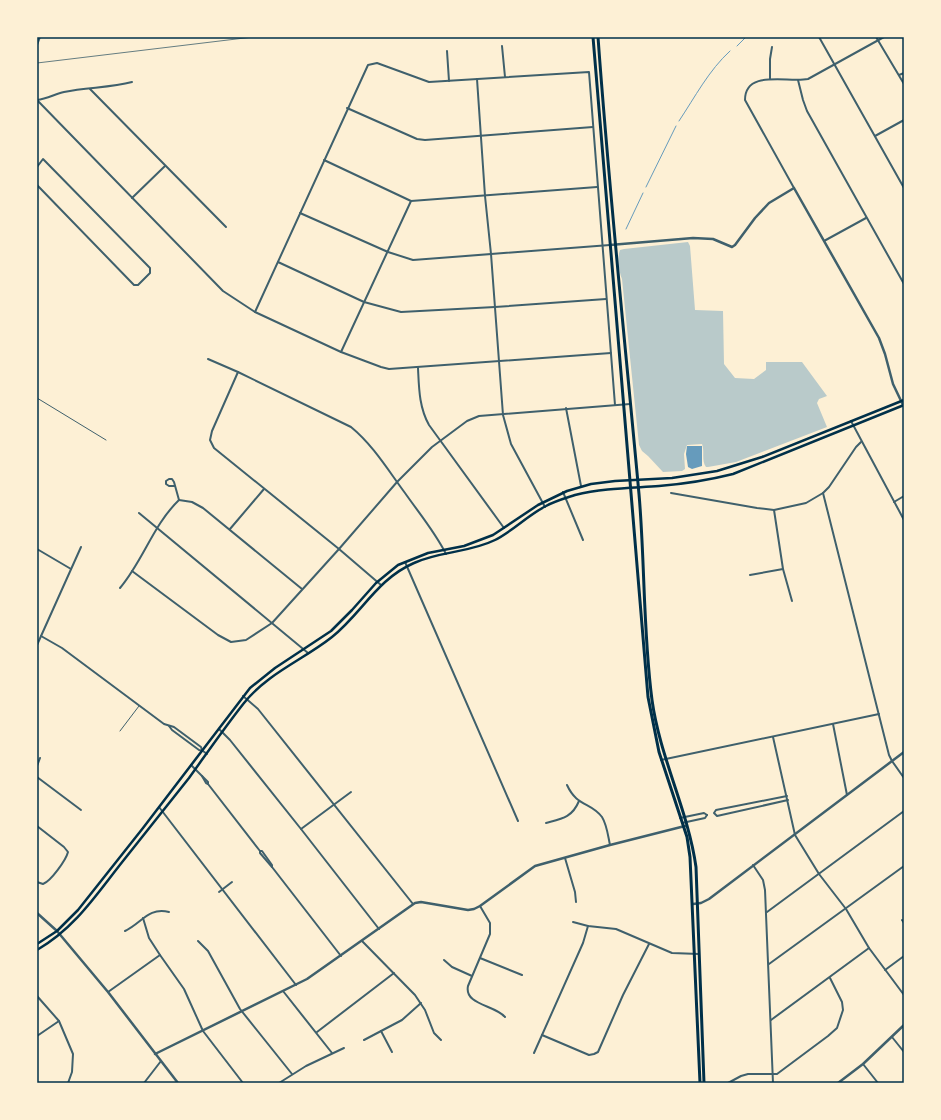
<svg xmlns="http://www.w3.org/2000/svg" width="941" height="1120" viewBox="0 0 941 1120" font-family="'Work Sans',sans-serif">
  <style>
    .green { fill: #b9caca }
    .water { fill: #669bbc }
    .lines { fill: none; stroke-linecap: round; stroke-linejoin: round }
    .stream { stroke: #669bbc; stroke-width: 1 }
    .service { stroke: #3f606c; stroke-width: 1 }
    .minor { stroke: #3f606c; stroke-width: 2 }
    .tertiary { stroke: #3f606c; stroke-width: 2.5 }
    .secondary { stroke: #003049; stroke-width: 2.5 }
    .primary { stroke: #003049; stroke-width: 3 }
    .rail { stroke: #657d81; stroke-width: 1 }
    .neatline { fill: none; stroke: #003049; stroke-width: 1.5 }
  </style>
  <rect width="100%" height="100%" fill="#fdf0d5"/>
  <path class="green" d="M688 242 690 246 695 310 723 311 724 364 735 378 754 379 766 370V362H802L827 396 819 399 817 403 827 427 736 462 708 467H706C701 460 705 452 702 444L687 445 684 454 685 469 682 471 663 472 648 456 642 451 639 445 622 279C619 272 617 257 620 250L624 249Z"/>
  <path class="water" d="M687 446H702V466L692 469 688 467 686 454Z"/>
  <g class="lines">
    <g class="stream">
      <path d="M737 46 746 37"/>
      <path d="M679 121C695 97 709 70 730 51"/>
      <path d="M646 187 676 126"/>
      <path d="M626 229 643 193"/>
    </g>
    <g class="service">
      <path d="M37 398 106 440"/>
      <path d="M120 731 139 706"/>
    </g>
    <g class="minor">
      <path d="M819 37 904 188"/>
      <path d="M876 37 904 84"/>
      <path d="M37 45 40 37"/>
      <path d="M502 46 505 77"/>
      <path d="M447 51 449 81"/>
      <path d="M899 75 904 73"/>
      <path d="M477 79 485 196 491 254 503 415 511 444 545 507"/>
      <path d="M770 79V59L772 47"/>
      <path d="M798 80 803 100 807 111 904 284"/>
      <path d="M90 89 226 227"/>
      <path d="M37 100 223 291 255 312 341 352 381 367 389 369 611 353"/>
      <path d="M37 100C47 99 55 94 64 92 87 87 110 88 132 82"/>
      <path d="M347 108 417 139 425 140 593 127"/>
      <path d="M875 136 904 120"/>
      <path d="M324 160 411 201 597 187"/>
      <path d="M37 167 43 159 150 268V273L138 285H134L37 185"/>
      <path d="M794 188 745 100C745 69 788 83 808 79L884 37"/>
      <path d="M132 198 165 166"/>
      <path d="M300 213 388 252 413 260 610 245"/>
      <path d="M824 241 866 218"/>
      <path d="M278 262 364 302 401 312 495 307 606 299"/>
      <path d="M255 312 368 65 377 63 429 82 589 72 615 405"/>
      <path d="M341 352 411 201"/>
      <path d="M208 359 238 372 351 427C373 445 388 470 405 493 419 513 435 532 446 554"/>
      <path d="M418 368C419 388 419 407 429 425L504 528"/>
      <path d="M238 372 212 431 210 440 214 448 339 549 381 585"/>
      <path d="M566 408 581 486"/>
      <path d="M851 421 904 520"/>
      <path d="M174 486H169L166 484V481L169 479H172L174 482 179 500"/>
      <path d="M563 492 583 540"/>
      <path d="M671 493 757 508 774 510 806 503 823 493 829 487 856 447 861 442"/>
      <path d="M823 493 889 755 892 761 904 778"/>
      <path d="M179 500 192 502 203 508 302 589"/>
      <path d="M894 502 904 496"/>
      <path d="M774 510 783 569 792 601"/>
      <path d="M139 513 308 653"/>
      <path d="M230 529 264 489"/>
      <path d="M37 549 71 569"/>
      <path d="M405 562 518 821"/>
      <path d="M132 571 218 635 231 642 246 640 272 623 339 549 397 482 432 447 467 421 479 416 630 404"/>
      <path d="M750 575 783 569"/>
      <path d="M120 588C143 561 153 525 179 500"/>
      <path d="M41 636 62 648 164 724 174 727 201 747 202 750"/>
      <path d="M37 645 81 547"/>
      <path d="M243 696 258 709 413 904"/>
      <path d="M833 724 847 795"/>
      <path d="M169 726 172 730 199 750 203 751 207 754"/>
      <path d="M219 729 230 740 301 829 379 929"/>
      <path d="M773 737 795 835 819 874 846 909 869 948 904 995"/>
      <path d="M661 760 879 714"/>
      <path d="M191 765 208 782V784L260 851V853L272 867 341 956"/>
      <path d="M37 766 40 758"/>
      <path d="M202 776 206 783 208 784"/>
      <path d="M37 777 81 810"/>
      <path d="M567 785C577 807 591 802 602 817 607 825 608 836 610 845"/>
      <path d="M787 796 716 810 714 813 717 816 788 800"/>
      <path d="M159 807 296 985"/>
      <path d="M680 818 704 813 707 815"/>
      <path d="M546 823C561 819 572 818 579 801"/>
      <path d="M682 823 705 818 707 815"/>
      <path d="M37 826 64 847 68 852C66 860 51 881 43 884L37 882"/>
      <path d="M301 829 351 792"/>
      <path d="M260 851H262L272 865V867"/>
      <path d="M565 858 575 892 576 902"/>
      <path d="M753 865 763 880 765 890 773 1083"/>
      <path d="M219 892 232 882"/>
      <path d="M480 906 490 923V934L468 986C464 1005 495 1005 505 1017"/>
      <path d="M767 912 904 811"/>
      <path d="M143 918 149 938 160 955 184 989 203 1031 243 1083"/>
      <path d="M902 920 904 923"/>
      <path d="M573 922 588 926 616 929 672 953 699 954"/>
      <path d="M125 931C142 923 148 907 169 912"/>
      <path d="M198 941 208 951 240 1009 292 1074"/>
      <path d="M362 941 415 995 425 1010 434 1033 441 1040"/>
      <path d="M480 958 522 975"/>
      <path d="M444 960 452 967 472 976"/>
      <path d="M769 964 904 866"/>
      <path d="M885 970 904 956"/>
      <path d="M283 991 332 1053"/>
      <path d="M108 992 160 955"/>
      <path d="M37 996 59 1021 73 1054 72 1072 68 1083"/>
      <path d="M771 1020 869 948"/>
      <path d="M381 1031 392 1052"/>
      <path d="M317 1032 394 973"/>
      <path d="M542 1035 589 1055 594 1054 598 1052 623 995 649 944"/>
      <path d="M37 1036 59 1021"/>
      <path d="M892 1037 904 1052"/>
      <path d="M364 1040 402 1020 421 1003"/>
      <path d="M534 1053 583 943 588 926"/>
      <path d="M863 1064 878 1083"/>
      <path d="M144 1083 161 1061"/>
      <path d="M279 1083 306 1066 344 1048"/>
      <path d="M728 1083 741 1076 748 1074H777L828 1036 837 1028 843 1010 842 1002 830 978"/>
    </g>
    <g class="tertiary">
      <path d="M610 245 693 238 713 239 732 247 735 245 755 218 769 203 794 188 879 338 885 354 893 384 903 405"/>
      <path d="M693 904 701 903 709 899 904 752"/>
      <path d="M37 913 57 931 108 992 178 1083"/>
      <path d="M155 1054 307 979 415 903 421 902 468 910 474 909 480 906 535 866 610 845 685 826"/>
      <path d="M838 1083 863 1064 904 1025"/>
    </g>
    <g class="secondary">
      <path d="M37 944 57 931 78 910 143 828 250 688 275 668 331 631 352 610 376 583 398 565 428 553 464 546 493 535 538 505 567 491 591 484 615 481 672 478 717 471 762 457 904 400"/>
      <path d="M37 950C75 928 96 895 123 861 145 833 167 806 189 778 207 753 225 727 244 703 268 673 303 660 332 637 362 613 377 579 414 563 440 551 469 553 495 540 513 531 528 515 546 506 555 501 566 498 575 495 603 488 631 488 659 486 684 484 709 480 733 474L904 405"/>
    </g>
    <g class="primary">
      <path d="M593 37 648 697 659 752 687 837 690 857 700 1083"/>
      <path d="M598 37C609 190 625 342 639 494 645 563 643 632 652 700 660 758 688 810 696 867L704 1083"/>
    </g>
    <path class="rail" d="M37 63 253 37"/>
  </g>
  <rect width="941" height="1120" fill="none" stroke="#fdf0d5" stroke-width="76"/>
  <rect x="38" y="38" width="865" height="1044" class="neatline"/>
</svg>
